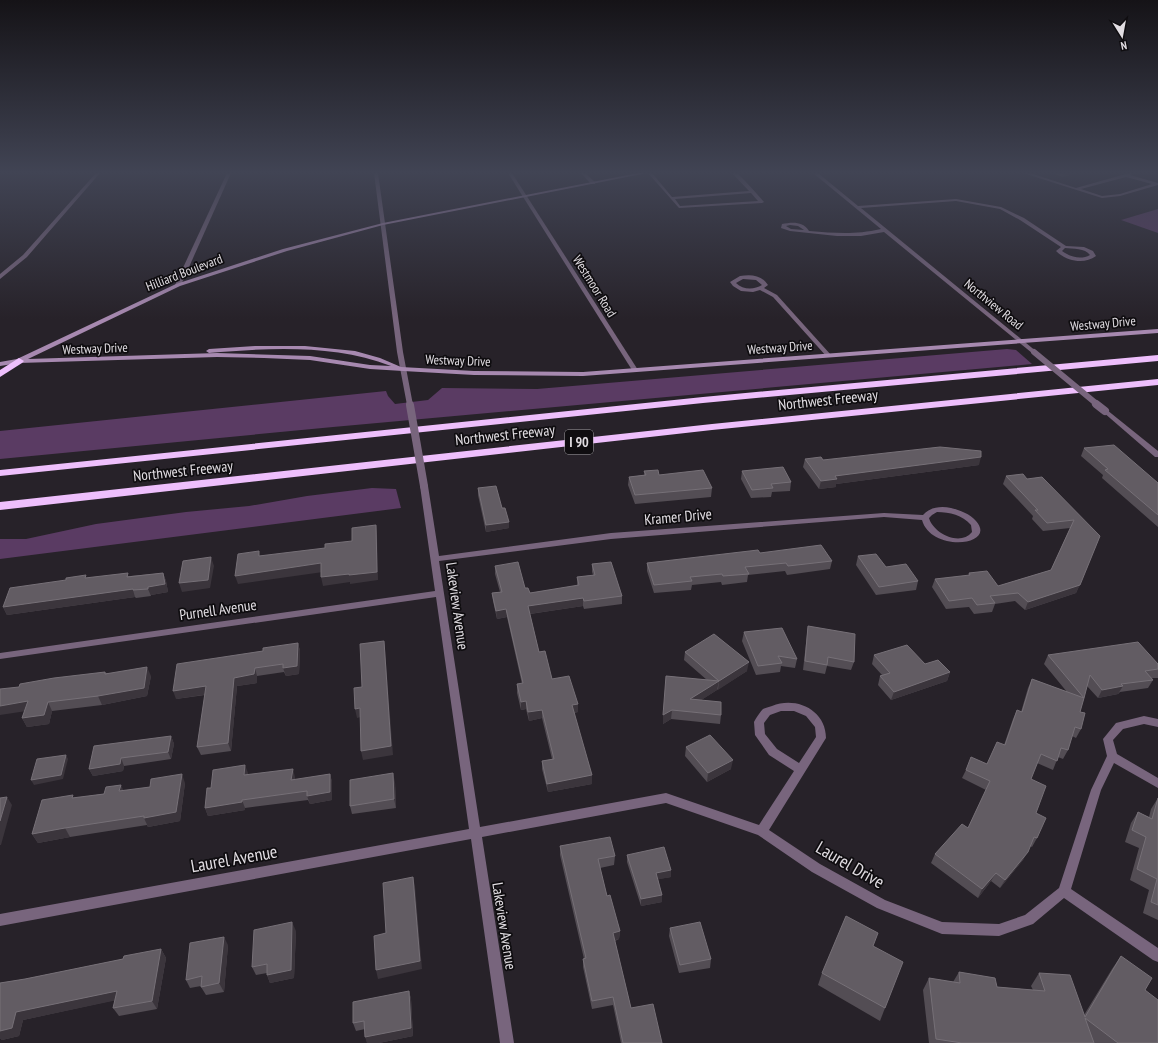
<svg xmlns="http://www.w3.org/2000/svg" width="1158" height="1043" viewBox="0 0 1158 1043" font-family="'PT Sans Narrow',sans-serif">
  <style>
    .green { fill: #5a3b63 }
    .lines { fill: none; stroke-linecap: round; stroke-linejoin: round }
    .lane { fill: #78657d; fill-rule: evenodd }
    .street { fill: #78657d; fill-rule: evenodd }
    .secondary { fill: #a789b0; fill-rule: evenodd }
    .highway { fill: #eebffc; fill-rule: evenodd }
    .street-bridge-far1 { stroke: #78657d; stroke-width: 6 }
    .street-bridge { stroke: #78657d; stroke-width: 8 }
    .wall { fill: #534d54 }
    .shaded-wall { fill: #3b353c }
    .building { fill: #625c63; stroke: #767077 }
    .labels { text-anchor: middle; stroke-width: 3.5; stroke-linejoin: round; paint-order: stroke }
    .far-street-label { font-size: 13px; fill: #e1dde2; stroke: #0f0d10 }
    .shield { fill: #0f0d10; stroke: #a29fa3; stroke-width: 1 }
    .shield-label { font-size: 14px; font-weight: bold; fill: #e1dde2 }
    .street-label { font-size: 15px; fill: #e1dde2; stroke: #0f0d10 }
    .near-street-label { font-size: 18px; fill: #e1dde2; stroke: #0f0d10 }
  </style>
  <rect width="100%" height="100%" fill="#272229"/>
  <g class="green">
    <path d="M1158 209V233L1121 220Z"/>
    <path d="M1007 349 1016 350 1032 364 333 427 0 459V431L386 391 388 396 395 404 428 400 442 388 537 389Z"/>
    <path d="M372 488 396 489 401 508 0 559V539H26L96 524 186 512 249 506 307 496Z"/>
  </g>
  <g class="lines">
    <g class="lane">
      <path d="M581 173H585L595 182V184H591Z"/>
      <path d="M648 173H652L672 197 749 191 732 173H737C747 182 755 192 764 202L762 203 679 208ZM751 193 758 201 680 206 675 199Z"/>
      <path d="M1023 173H1030L1076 188 1129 173H1136L1130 175 1158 183V185L1120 196 1102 198ZM1126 177 1152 184 1120 194 1102 196 1081 189Z"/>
    </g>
    <g class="street">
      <path d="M96 173H100L27 257 0 279V274L23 255Z"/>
      <path d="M227 173H231L181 285 176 286 175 285Z"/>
      <path d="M374 173H378L403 352 413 405 410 407 407 405 397 352Z"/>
      <path d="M508 173H512L638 370 637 371 635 372 632 370Z"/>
      <path d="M813 173H818L858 206 956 199 1001 207 1024 218 1066 246 1084 247 1093 251 1096 256C1084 265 1066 261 1056 251L1061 247 1020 220 1000 209 956 201 861 208 1037 352 1036 353H1032L884 232 861 236H837L790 231 781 228 782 224C792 222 803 221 809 231 836 233 854 235 881 229ZM790 225 798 226 804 230 791 229 786 226ZM1065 248C1073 249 1085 248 1090 255 1081 260 1070 257 1062 251Z"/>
      <path d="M740 276C751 274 762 275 768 285L764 288 777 295 831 355V357H827L773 297 760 290 753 292 741 291 733 286 730 282ZM743 279 756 280 762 285C754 290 743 290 736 283Z"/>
      <path d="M1105 409 1107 410 1158 451V457H1155L1103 412V410Z"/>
      <path d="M421 484H427L428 486 439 556 611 533 884 513 923 515C930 507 941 506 951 508 960 510 970 514 976 521 998 546 931 553 922 520L884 517 611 539 439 561 480 827 666 793 759 825 794 771 769 755 755 735 754 722C756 718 760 712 763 709 765 708 769 707 772 706 796 696 826 710 826 738L769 830 820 864 885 900 942 922 999 924 1025 915 1059 888 1091 790 1107 756 1103 739 1116 723 1144 716 1158 719V727L1144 724 1123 729 1113 740 1117 754 1158 778V788L1114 763 1101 790 1071 889 1158 948V962L1153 960 1064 898 1033 924 999 936 942 934 877 908 812 872 758 835 666 803 482 837 514 1043H500L471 839 0 926V914L469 829 436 597 0 659V653L435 591 420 486ZM937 512C950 512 962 515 971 525L972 532C960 547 933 533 929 518L932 515ZM781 711H794L806 716 815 727 816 737 799 763 777 749 765 734 764 723 770 715Z"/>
    </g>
    <path class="secondary" d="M638 173H647L383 225 287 251 180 286 28 359 217 353 310 356 370 365 391 366C333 344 269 348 209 353L206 351 209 349 255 346H305L355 351 380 358 401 367 474 371 583 372 1158 329V333L583 376 474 375 403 371 370 369 310 360 264 358 217 357 19 363 0 366V362L17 359 176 284 283 249 383 223Z"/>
    <g class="highway">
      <path d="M1158 355V361L703 403 0 476V470L703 397Z"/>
      <path d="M19 358 24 361 22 363 0 377V370Z"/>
      <path d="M1158 379V385L712 430 0 510V502L712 424Z"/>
    </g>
    <path class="street-bridge-far1" d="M1034 352 1098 405"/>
    <g class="street-bridge">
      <path d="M1096 404 1105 411"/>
      <path d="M410 405 424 486"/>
    </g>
  </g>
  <g class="wall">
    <path d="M1052 173H1077L1063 177Z"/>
    <path d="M1084 448 1158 483V527L1102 478 1103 475 1081 456Z"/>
    <path d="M805 459 823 460 979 465 836 484V487L819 489 803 467Z"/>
    <path d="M644 471 659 475 712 488 711 497 635 504 628 485 629 477 644 475Z"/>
    <path d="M742 471 791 482 790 491 772 492 771 497 751 498 741 479Z"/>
    <path d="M1006 476 1027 479 1100 536 1076 593 1025 610 1015 601 995 604 992 612 974 614 969 607 946 609 932 587 935 579 968 576 969 573 998 586 1051 570 1070 528 1043 531 1032 519 1033 516 1003 484Z"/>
    <path d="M478 488 502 508 509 528 486 532 478 495Z"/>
    <path d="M760 553 832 561 830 569 787 575 785 571 748 575 747 582 722 585 721 582 692 585 691 590 654 593 647 571V563Z"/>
    <path d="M858 556 886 567 918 581 916 590 876 595 856 565Z"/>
    <path d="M592 564 622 596V604L584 609 583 606 530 614 539 652 552 679 578 704V712L574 713 592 784 548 792 542 769V761L552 759 542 718 529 721 526 709 521 710 517 693V684H522L507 617 497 619 493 601 492 593 500 592 495 574V566L530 593 577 586V577L593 575 592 572Z"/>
    <path d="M163 573 166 581 168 592 151 595V596L136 598 135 597 7 615 3 607 87 578 130 576Z"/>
    <path d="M808 626 854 662 851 670 827 666 825 674 803 670 807 634Z"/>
    <path d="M744 632 797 659 795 668 781 666 780 672 756 675 742 641Z"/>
    <path d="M298 643 300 651 299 674 286 676 284 672 257 676V683L237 686 231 751 201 755 197 747 205 695 176 699 263 651Z"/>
    <path d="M685 652 747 671 701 700 721 715 720 724 671 719 663 724 666 676 707 680 684 660Z"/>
    <path d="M874 655 925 664 950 672 947 681 891 700 878 685 880 676 882 675 872 664Z"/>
    <path d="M1048 655 1158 664V678H1152L1153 680 1148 688 1120 692 1118 694 1098 698 1087 686 1080 712 1081 729 1076 738 1072 736 1068 750 1063 759 1058 757 1053 770 1037 763 1031 779 1036 813 1037 838 1032 847 1030 846 1023 860 1000 888 991 881 978 898 931 863 935 854 968 828 986 790 962 778 966 770 987 764 1004 745 1013 719 1017 710 1021 712 1028 688 1032 679 1067 692 1044 664Z"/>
    <path d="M105 672 106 673 151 676 147 696 102 705 52 711 49 724 27 727 22 718 25 711 19 687Z"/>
    <path d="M171 736 174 744 171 759 124 766 123 771 93 776 89 769Z"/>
    <path d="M686 747 731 769 707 782 685 756Z"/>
    <path d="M248 773V775L295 777V780L330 774 332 782V800L310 804 308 800 245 808V810L208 816 205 808 211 788Z"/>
    <path d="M395 782 396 808 352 814 350 806Z"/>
    <path d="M185 783 180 821 148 827 147 825 70 837 38 843 32 834 75 798 123 791Z"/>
    <path d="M1158 798V920L1143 913 1149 890 1130 880 1139 848 1125 842 1131 823 1138 812 1149 817 1151 809Z"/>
    <path d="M560 846 615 856 614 865 600 868 607 896 620 931 619 939 615 941 631 1008 662 1043H621L613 1005 592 1009 583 967V959H584L560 855Z"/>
    <path d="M627 855 671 870V877L658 879 662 895V902L641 906 627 862Z"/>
    <path d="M670 928 711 959 710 968 679 973 669 936Z"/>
    <path d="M296 931 294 978 270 983 267 975V973L256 975 252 967Z"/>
    <path d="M228 945 224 992 206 995 201 987V986L190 988 186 980Z"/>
    <path d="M873 946 885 1008 880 1021 818 985 822 973Z"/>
    <path d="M161 949 166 958 157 1009 119 1016 113 1008 115 1000 23 1020 19 1036 2 1040 0 1038V983L25 979 123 959Z"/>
    <path d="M1121 956 1145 990 1158 1043H929L923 990 929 978 953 982 959 972 997 987 1033 990 1031 986 1039 973 1084 1015 1112 969Z"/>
    <path d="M409 991 411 999 413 1036 379 1043H367L365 1029 356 1031 353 1023Z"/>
  </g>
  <g class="shaded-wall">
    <path d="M1065 173H1077L1063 177Z"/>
    <path d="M981 457 979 465 836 484V487L819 489 821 481 835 476Z"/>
    <path d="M509 522V528L486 532V525Z"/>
    <path d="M376 525 377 533 378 580 350 584V582L323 586 321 577Z"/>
    <path d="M211 557 214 566 210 588 182 592 179 583Z"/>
    <path d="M321 563 323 572 238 584 235 576Z"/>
    <path d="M163 573 166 581 168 592 151 595V596L148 589V587Z"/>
    <path d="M1080 585 1076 593 1025 610 1028 602Z"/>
    <path d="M133 589V590L135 597 7 615 3 607Z"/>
    <path d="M583 598V606L529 614 528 606Z"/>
    <path d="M506 609 507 617 497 619 496 611Z"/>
    <path d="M384 641 385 649 393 755 363 760 361 751Z"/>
    <path d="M298 643 300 651 299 674 286 676 283 668Z"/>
    <path d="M749 662 747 671 718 690 719 681Z"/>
    <path d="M147 667 151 676 147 696 102 705 98 696Z"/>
    <path d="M255 668 257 676V683L237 686 231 751 228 743 234 678Z"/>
    <path d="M950 672 947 681 891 700 894 692Z"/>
    <path d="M719 681 717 690 689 708 690 699Z"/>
    <path d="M206 686 209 694 176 699 173 691Z"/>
    <path d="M1123 686 1118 694 1098 698 1102 690Z"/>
    <path d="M28 701 33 710 0 715V706Z"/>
    <path d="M526 701V709L521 710V702Z"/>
    <path d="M48 702 52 711 49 724 27 727 22 718Z"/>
    <path d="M578 704V712L572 713V705Z"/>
    <path d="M360 708 361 717 357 718 355 709Z"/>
    <path d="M542 710V718L529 721 528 712Z"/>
    <path d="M672 710 671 719 663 724V715Z"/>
    <path d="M171 736 174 744 171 759 168 752Z"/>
    <path d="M66 755 68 759 63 779 34 785 31 780Z"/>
    <path d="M121 758 124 766 123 771 93 776 89 769Z"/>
    <path d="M733 760 731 769 707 782 708 773Z"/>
    <path d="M245 765 248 773 247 783 244 775Z"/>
    <path d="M293 769 295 777 294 788 291 780Z"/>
    <path d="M393 773 395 782 396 808 394 799Z"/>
    <path d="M182 774 185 783 180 821 148 827 144 818Z"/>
    <path d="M330 774 332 782V800L310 804 307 796Z"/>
    <path d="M592 775V784L548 792 547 784Z"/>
    <path d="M121 785 125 794 119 791Z"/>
    <path d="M7 797 12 805 1 845H0V821Z"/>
    <path d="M242 800 245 808V810L208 816 205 808Z"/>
    <path d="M65 828 70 837 38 843 32 834Z"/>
    <path d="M1028 852 1023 860 1000 888 1005 880Z"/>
    <path d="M671 870V877L655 880 656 873Z"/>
    <path d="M996 873 991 881 978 898 982 889Z"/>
    <path d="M413 877 415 886 422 969 378 979 376 970Z"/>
    <path d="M662 895V902L641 906V899Z"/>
    <path d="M292 922 296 931 294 978 270 983 267 975Z"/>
    <path d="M620 931 619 939 612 941 613 933Z"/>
    <path d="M224 937 228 945 224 992 219 983Z"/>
    <path d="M161 949 166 958 157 1009 152 1001Z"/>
    <path d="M117 991 122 999 23 1020 19 1036 2 1040 0 1038V1031L16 1012Z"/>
    <path d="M409 991 411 999 413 1036 379 1043H367L365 1037Z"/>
  </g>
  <g class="building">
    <path d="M1114 445 1158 483V515L1105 470 1108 469 1084 448Z"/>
    <path d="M940 447 981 451V457L835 476 837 479 821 481 805 459 821 457 823 460Z"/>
    <path d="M783 467 791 482 771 484 773 488 752 490 742 471Z"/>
    <path d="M658 470 659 475 703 470 712 488 635 495 629 477 646 475 644 471Z"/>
    <path d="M1023 474 1027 479 1042 477 1100 536 1080 585 1028 602 1018 593 990 596 995 603 977 605 972 598 949 601 935 579 970 575 969 573 987 571 998 586 1051 570 1074 520 1047 523 1035 510H1038L1006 476Z"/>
    <path d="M496 486 502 508H505L509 522 486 525 478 488Z"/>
    <path d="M376 525 377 572 349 575V574L321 577V563L235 576 238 554 259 551V556L325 548V544L352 541V528Z"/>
    <path d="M821 545 832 561 788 566 786 563 745 567 749 574 723 576 722 574 690 577 692 581 654 585 647 563 758 550 760 553Z"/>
    <path d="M876 554 886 567 906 564 918 581 879 587 858 556Z"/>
    <path d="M211 557 208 580 179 583 183 561Z"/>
    <path d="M518 562 525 588H528L530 593 579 585 577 577 595 575 592 564 611 562 622 596 584 601 583 598 528 606 539 652 545 651 552 679 569 676 578 704 572 705 592 775 547 784 542 761 554 759 542 710 528 712 526 701 521 702 517 684 523 683 506 609 496 611 492 593 502 592 495 566Z"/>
    <path d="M128 573 127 577 163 573 165 584 148 587V589L133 590V589L3 607 10 588 66 580V578L86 575 85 578Z"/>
    <path d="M808 626 855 634 854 662 828 657 827 665 805 661Z"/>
    <path d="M782 628 797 659 778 656 782 663 758 666 744 632Z"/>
    <path d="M714 634 749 662 719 681 685 652Z"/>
    <path d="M384 641 391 746 361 751 360 708 355 709 354 688 362 687 360 644Z"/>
    <path d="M1138 642 1158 664V669L1145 671 1153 680 1121 684 1123 686 1102 690 1090 675 1084 698 1048 655Z"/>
    <path d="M298 643 297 666 283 668V664L255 668 254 674 234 678 228 743 197 747 206 686 173 691 177 664 263 651V648Z"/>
    <path d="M907 645 925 664 938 660 950 672 894 692 880 676 890 673 874 655Z"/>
    <path d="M147 667 144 688 98 696 48 702 44 715 22 718 28 701 0 706V689L19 687 20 684 54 678 105 672V674Z"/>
    <path d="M666 676 719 681 690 699 721 702V715L672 710 663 715Z"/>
    <path d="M1032 679 1084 698 1080 712 1085 713 1081 729 1075 727 1068 750 1061 748 1057 761 1041 754 1031 779 1046 786 1036 813 1046 818 1037 838 1034 837 1028 852 1005 880 996 873 982 889 935 854 962 824 968 828 990 781 966 770 971 757 987 764 997 742 1005 745 1017 710 1022 712Z"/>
    <path d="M710 735 733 760 708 773 686 747Z"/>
    <path d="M171 736 168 752 121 758 120 764 89 769 94 746Z"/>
    <path d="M66 755 61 775 31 780 37 759Z"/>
    <path d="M245 765 244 775 293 769 291 780 330 774V792L307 796V791L242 800V802L205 808 207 788H211L213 770Z"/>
    <path d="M393 773 394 799 350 806V780Z"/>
    <path d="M182 774 176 812 144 818V816L65 828 32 834 42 800 73 795 72 798 104 794 106 787 121 785 119 791 150 787 151 779Z"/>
    <path d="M7 797 0 821V798Z"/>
    <path d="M1158 798V905L1151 902 1157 879 1137 869 1146 837 1132 830 1138 812 1152 819Z"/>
    <path d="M610 837 615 856 598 859 607 896 610 895 620 931 613 933 631 1008 653 1004 662 1043H623L613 997 592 1001 583 959 586 958 560 846Z"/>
    <path d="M664 847 671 870 656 873 662 895 641 899 627 855Z"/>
    <path d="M413 877 420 961 376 970 374 936 386 933 383 883Z"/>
    <path d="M846 916 878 933 873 946 903 962 885 1008 822 973Z"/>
    <path d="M292 922 291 970 267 975V964L252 967 254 930Z"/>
    <path d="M700 922 711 959 680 965 670 928Z"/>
    <path d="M224 937 219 983 201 987 202 976 186 980 190 943Z"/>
    <path d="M161 949 152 1001 113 1008 117 991 16 1012 12 1028 0 1031V983L25 979 123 959 124 956Z"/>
    <path d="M1121 956 1152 978 1145 990 1158 1000V1043H1118L1085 1018 1094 1043H962L936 1039 929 978 960 983 959 972 995 978 997 987 1045 991 1039 973 1070 975 1085 1017Z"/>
    <path d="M409 991 411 1028 365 1037 364 1021 353 1023V1002Z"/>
  </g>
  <linearGradient id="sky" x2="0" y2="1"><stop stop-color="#151317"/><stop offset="0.54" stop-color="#414454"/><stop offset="1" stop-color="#414454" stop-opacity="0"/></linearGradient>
  <rect width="1158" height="319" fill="url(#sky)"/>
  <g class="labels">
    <g class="far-street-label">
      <text transform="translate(184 272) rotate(-21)" y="5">Hilliard Boulevard</text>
      <text transform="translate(595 286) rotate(58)" y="5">Westmoor Road</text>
      <text transform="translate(994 304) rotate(39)" y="5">Northview Road</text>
      <text transform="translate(1103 323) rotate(-5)" y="5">Westway Drive</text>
      <text transform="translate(780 347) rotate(-4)" y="5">Westway Drive</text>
      <text transform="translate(95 348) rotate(-2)" y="5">Westway Drive</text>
      <text transform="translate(458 360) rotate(2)" y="5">Westway Drive</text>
    </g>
    <rect class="shield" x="565" y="430" width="28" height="24" rx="3"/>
    <g class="shield-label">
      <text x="579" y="447">I 90</text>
    </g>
    <g class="street-label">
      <text transform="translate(828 400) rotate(-6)" y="5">Northwest Freeway</text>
      <text transform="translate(505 435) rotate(-6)" y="5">Northwest Freeway</text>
      <text transform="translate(183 471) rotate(-6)" y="5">Northwest Freeway</text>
      <text transform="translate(678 517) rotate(-5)" y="5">Kramer Drive</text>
      <text transform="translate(457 606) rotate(82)" y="5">Lakeview Avenue</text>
      <text transform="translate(218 610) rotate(-8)" y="5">Purnell Avenue</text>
      <text transform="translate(504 926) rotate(81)" y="5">Lakeview Avenue</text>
    </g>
    <g class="near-street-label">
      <text transform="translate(234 859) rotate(-10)" y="6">Laurel Avenue</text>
      <text transform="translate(850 865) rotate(30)" y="6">Laurel Drive</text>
    </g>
  </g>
  <g transform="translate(1122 36) rotate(169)" stroke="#0f0d10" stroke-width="3" paint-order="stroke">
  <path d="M0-3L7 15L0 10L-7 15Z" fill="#e1dde2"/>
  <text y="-6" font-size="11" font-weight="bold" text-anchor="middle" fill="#e1dde2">N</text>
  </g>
</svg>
